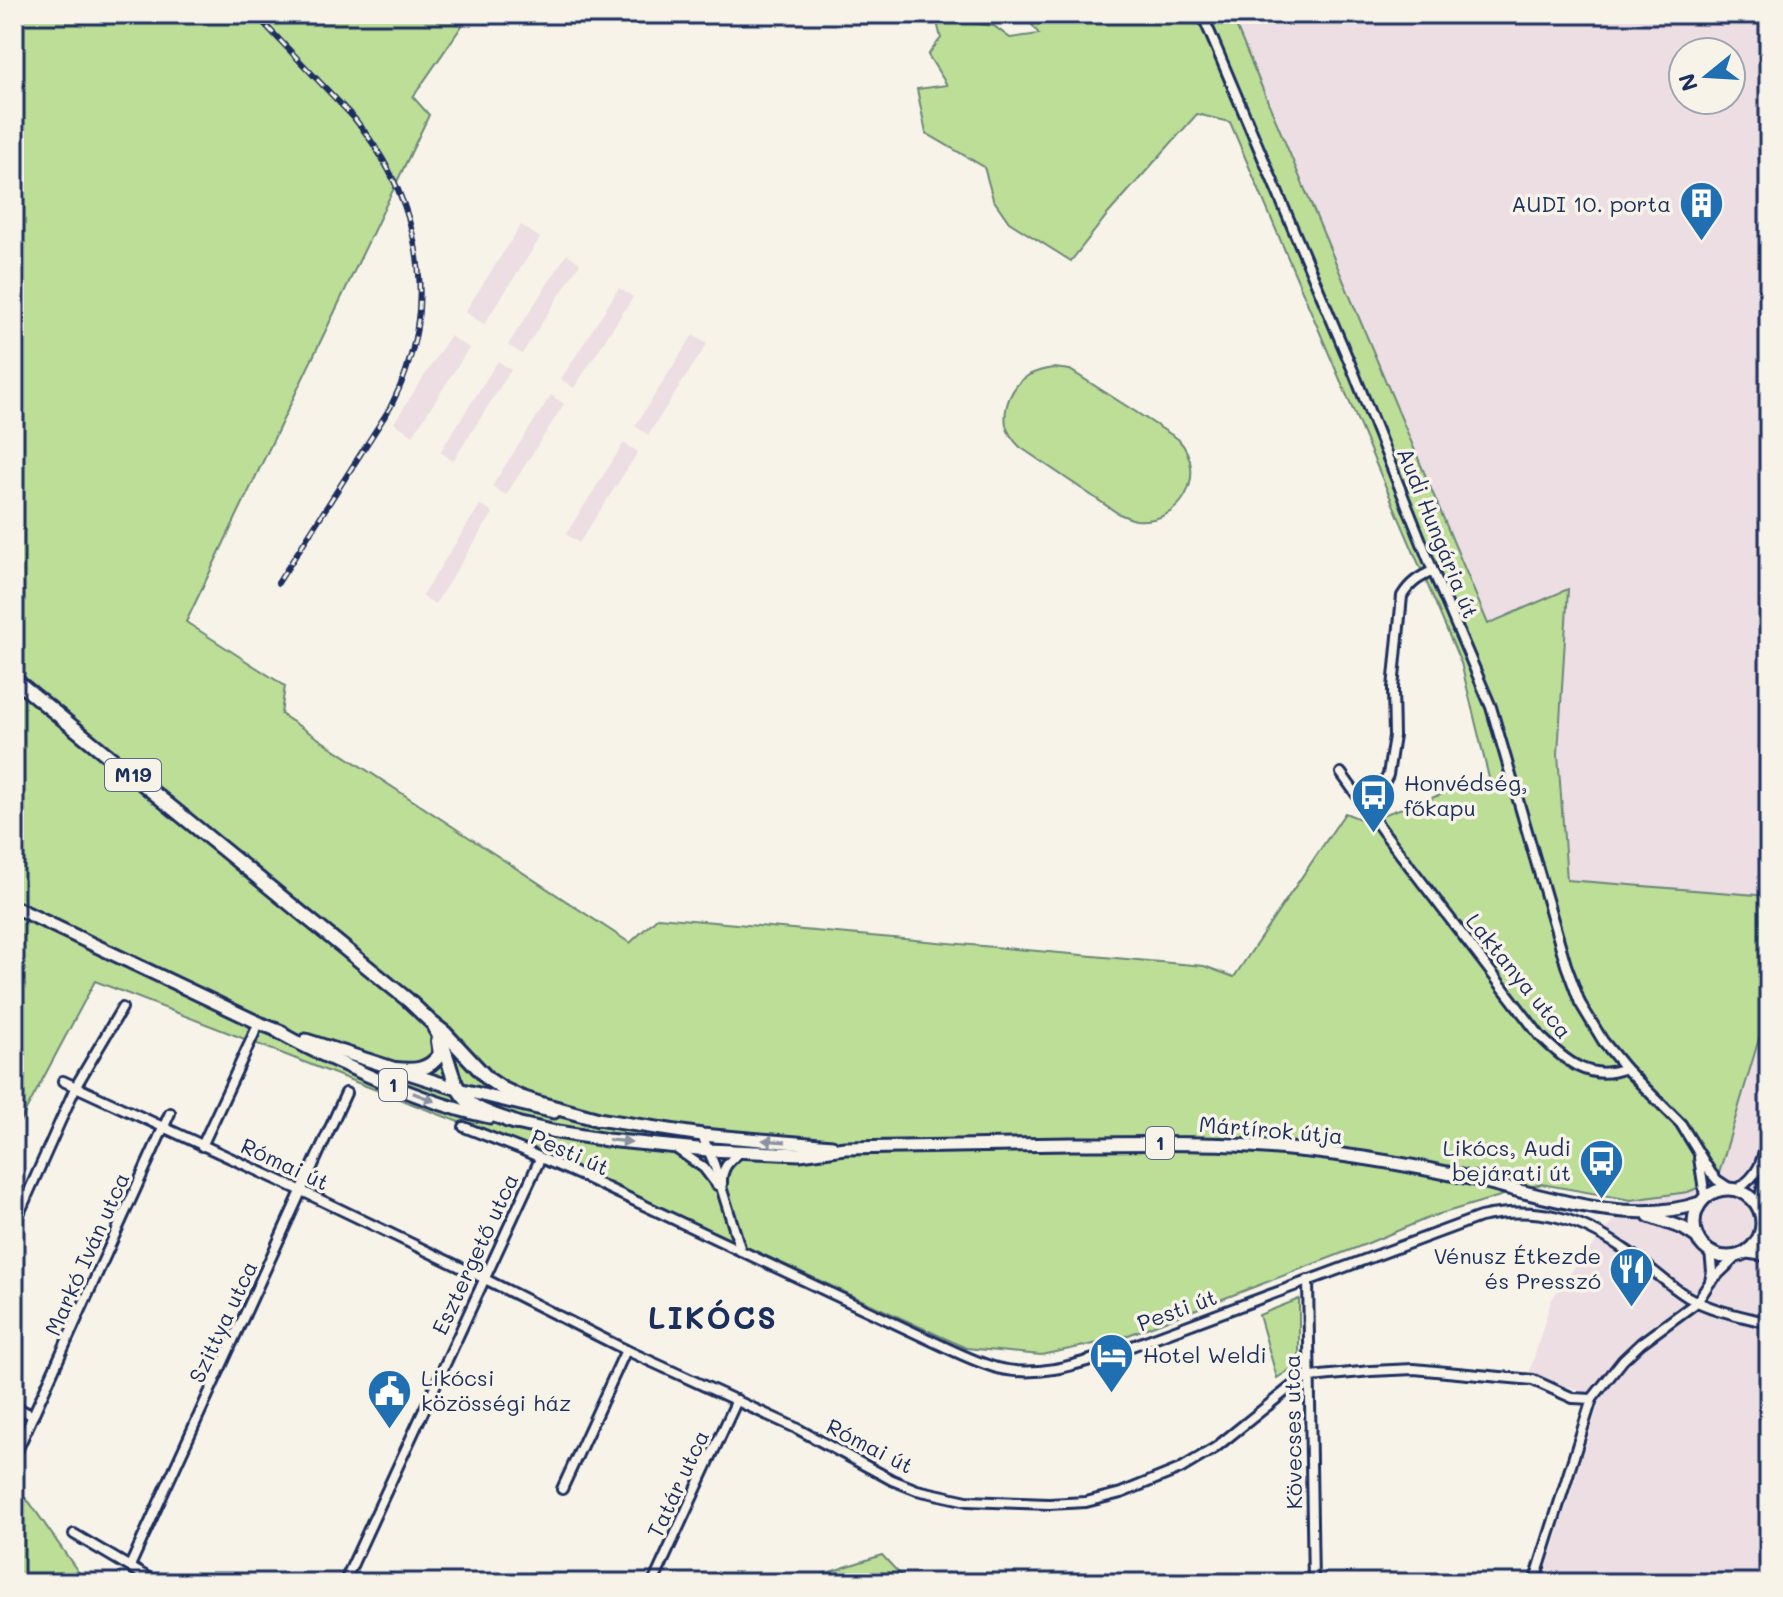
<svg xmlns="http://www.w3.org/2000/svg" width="1783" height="1597" viewBox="0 0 1783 1597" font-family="Mali,sans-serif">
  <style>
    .built { fill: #ecdee3; fill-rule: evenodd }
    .green { fill: #bcde97; stroke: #6c867a; stroke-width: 2 }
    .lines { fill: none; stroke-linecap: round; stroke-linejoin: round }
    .minor-casing { stroke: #1b2f5e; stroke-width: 14 }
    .major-casing { stroke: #1b2f5e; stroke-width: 17 }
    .highway-casing { stroke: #1b2f5e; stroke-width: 18 }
    .minor { stroke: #f7f3e8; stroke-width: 8 }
    .major { stroke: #f7f3e8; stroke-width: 11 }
    .highway { stroke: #f7f3e8; stroke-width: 12 }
    .rail-casing { stroke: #1b2f5e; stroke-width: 6 }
    .rail { stroke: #f7f3e8; stroke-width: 3; stroke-dasharray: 9; stroke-linecap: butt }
    .oneway { fill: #8991a3 }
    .labels { text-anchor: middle; stroke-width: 7; stroke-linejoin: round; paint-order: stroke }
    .shield { fill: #f7f3e8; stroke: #5d6a87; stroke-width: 2 }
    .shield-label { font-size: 20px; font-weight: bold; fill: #1b2f5e }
    .poi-label { font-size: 22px; fill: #1b2f5e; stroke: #f7f3e8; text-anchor: end }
    .street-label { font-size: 22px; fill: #1b2f5e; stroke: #f7f3e8 }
    .district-label { font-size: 30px; font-weight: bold; letter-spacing: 2px; fill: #1b2f5e; stroke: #f7f3e8 }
  </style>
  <rect width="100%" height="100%" fill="#f7f3e8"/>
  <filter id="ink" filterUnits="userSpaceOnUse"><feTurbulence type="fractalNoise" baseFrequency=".0125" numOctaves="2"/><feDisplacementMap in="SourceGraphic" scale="16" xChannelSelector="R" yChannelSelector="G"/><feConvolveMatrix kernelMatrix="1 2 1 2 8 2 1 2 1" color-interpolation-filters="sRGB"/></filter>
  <g filter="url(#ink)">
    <g class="built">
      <path d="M1231 14H1769V896L1567 880 1558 754 1567 589 1489 625ZM1683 52H1731V100H1683Z"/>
      <path d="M521 225 540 238 484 324 465 312Z"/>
      <path d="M567 254 580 263 522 354 508 345Z"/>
      <path d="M619 288 633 297 574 388 561 379Z"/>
      <path d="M693 335 707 344 648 435 635 426Z"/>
      <path d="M450 336 469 348 413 435 394 423Z"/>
      <path d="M498 361 511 370 453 461 440 452Z"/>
      <path d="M551 395 564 404 506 495 492 486Z"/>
      <path d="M624 443 638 452 579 543 566 534Z"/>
      <path d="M480 505 493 513 435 604 422 596Z"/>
      <path d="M1769 1005V1583H1542L1601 1397 1529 1374 1551 1301 1566 1278 1631 1200 1688 1192 1720 1172Z"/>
    </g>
    <g class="green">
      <path d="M14 14H470L413 97 429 115 186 622 285 686 281 714 630 943 658 917 1204 966 1234 977 1345 813 1365 821 1489 778 1461 663 1230 122 1197 114 1107 215 1071 261 1009 222 993 199 984 167 926 133 917 89 947 85 928 55 941 38 936 18 994 26 1010 38 1039 34 1024 14H1231L1488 624 1568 589 1558 754 1567 880 1769 896V1005L1717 1180 1688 1192 1631 1200 1541 1184 1433 1216 1366 1244 1118 1339 1041 1355 966 1348 567 1164 95 981 14 1133Z"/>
      <path d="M1054 368 1070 370 1178 439C1209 473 1182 525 1136 520 1130 519 1125 516 1119 514L1020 447C1014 441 1008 434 1006 425 1003 406 1012 385 1029 375 1037 371 1045 369 1054 368Z"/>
      <path d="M1299 1299V1364L1277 1378 1259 1315Z"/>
      <path d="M14 1487 30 1503 86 1583H14Z"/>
      <path d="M882 1555 908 1583H796Z"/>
    </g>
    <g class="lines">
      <defs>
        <g id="minor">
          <path d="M1202 14 1354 373 1433 571 1491 707 1566 965 1580 1003 1603 1041 1625 1068 1681 1124 1711 1173 1717 1180 1729 1188"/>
          <path d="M1341 773 1382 830 1540 1036C1564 1060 1590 1083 1625 1068"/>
          <path d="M1361 802 1383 785 1388 775 1394 736 1393 688 1402 596C1410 583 1419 577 1433 571"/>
          <path d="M63 1081 302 1191 483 1278 626 1350 796 1428 892 1480 917 1490 967 1501 1049 1504 1086 1502 1121 1493 1180 1469 1215 1448 1297 1382 1311 1377 1371 1371 1414 1369 1533 1380 1573 1398 1592 1399"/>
          <path d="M464 1127 523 1150 582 1176 945 1347C962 1355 979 1363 997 1368 1037 1378 1075 1365 1113 1353L1480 1217C1537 1205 1577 1217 1624 1249 1646 1263 1665 1283 1688 1297 1712 1311 1742 1316 1769 1323"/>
          <path d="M702 1135 714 1164 741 1251"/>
          <path d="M202 1146 259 1023"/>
          <path d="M674 1147 704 1168 717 1185"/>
          <path d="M1699 1158 1705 1197"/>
          <path d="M722 1184C721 1168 729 1161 740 1152"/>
          <path d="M1738 1189C1763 1172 1762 1158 1769 1130"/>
          <path d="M1758 1205 1769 1162"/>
          <path d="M14 1225 76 1086 122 1008"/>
          <path d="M1710 1252 1712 1271 1710 1282"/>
          <path d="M1308 1280 1313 1583"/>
          <path d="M14 1406 33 1416"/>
          <path d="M16 1453 170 1113"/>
          <path d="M562 1489 626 1350"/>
          <path d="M74 1534 157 1583"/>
          <path d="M130 1566 346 1093"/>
          <path d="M344 1583 540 1159"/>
          <path d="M653 1583 737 1400"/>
          <path d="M1534 1583 1592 1399 1623 1360 1641 1343 1697 1302 1710 1282 1736 1257"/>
        </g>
        <g id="major">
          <path d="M14 907 259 1023 282 1032"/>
          <path d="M277 1031C298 1044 321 1054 343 1064 390 1086 440 1107 490 1117"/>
          <path d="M306 1040 458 1089 554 1112"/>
          <path d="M591 1118 702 1135 832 1146"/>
          <path d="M507 1121 552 1131 607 1140 708 1150 800 1154 845 1148C920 1147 995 1146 1070 1144 1124 1144 1179 1142 1234 1145 1315 1149 1395 1161 1474 1179 1543 1196 1631 1227 1700 1203"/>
          <circle cx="1728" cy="1223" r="34"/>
          <path d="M1649 1216 1683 1228 1697 1237"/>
          <path d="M1747 1252 1769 1255"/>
        </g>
        <g id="highway">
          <path d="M14 679 408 1000 432 1023 445 1033 488 1079 503 1089 520 1097 538 1103 597 1119"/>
          <path d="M435 1029C450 1051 449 1087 470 1103 482 1113 501 1117 516 1123"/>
          <path d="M395 1069C413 1071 429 1071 440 1054L438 1041"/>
        </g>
      </defs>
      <use href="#minor" class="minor-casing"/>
      <use href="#major" class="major-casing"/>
      <use href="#highway" class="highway-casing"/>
      <use href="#minor" class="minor"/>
      <use href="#major" class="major"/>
      <use href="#highway" class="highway"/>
      <defs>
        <path id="rail" d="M255 14 354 118C411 187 437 281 407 368 403 382 396 395 390 408L278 583"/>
      </defs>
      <use href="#rail" class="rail-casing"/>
      <use href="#rail" class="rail"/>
    </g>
    <defs><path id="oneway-solid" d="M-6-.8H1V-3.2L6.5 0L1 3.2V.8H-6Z" transform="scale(2)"/></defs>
    <g class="oneway">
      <use href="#oneway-solid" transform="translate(424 1097) rotate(21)"/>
      <use href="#oneway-solid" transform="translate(620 1141) rotate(5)"/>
      <use href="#oneway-solid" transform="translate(774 1141) rotate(-176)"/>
    </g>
  </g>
  <defs>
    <symbol id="building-pin" viewBox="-11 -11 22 30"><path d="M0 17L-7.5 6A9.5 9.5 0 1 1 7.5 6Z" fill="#1f6fb2" stroke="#f7f3e8"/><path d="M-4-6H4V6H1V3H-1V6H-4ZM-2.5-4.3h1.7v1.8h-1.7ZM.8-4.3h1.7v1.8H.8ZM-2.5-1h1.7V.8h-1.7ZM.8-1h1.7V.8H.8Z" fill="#fff"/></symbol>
    <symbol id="bus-pin" viewBox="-11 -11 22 30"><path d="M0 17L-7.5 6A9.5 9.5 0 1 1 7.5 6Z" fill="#1f6fb2" stroke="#f7f3e8"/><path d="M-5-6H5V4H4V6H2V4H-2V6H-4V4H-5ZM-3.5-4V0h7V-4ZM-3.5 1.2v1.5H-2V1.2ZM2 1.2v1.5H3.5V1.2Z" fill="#fff"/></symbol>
    <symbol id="restaurant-pin" viewBox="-11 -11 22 30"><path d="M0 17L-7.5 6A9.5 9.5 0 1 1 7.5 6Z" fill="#1f6fb2" stroke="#f7f3e8"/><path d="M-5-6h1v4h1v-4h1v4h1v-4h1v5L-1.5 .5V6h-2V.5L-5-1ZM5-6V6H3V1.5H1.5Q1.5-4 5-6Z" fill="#fff"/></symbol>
    <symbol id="hotel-pin" viewBox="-11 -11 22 30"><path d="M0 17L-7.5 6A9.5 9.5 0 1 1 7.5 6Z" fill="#1f6fb2" stroke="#f7f3e8"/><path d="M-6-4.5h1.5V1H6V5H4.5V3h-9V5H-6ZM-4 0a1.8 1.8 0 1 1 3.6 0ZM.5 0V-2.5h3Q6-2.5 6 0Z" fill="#fff"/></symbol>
    <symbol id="civic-pin" viewBox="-11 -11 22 30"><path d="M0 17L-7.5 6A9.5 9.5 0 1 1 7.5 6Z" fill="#1f6fb2" stroke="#f7f3e8"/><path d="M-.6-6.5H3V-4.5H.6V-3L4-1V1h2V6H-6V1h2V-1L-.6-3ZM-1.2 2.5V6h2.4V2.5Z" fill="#fff"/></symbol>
  </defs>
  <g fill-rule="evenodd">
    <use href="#building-pin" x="1676" y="178" width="51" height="69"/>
    <use href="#bus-pin" x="1348" y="770" width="51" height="69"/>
    <use href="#bus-pin" x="1576" y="1136" width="51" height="69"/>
    <use href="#restaurant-pin" x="1606" y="1244" width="51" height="69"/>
    <use href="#hotel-pin" x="1086" y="1330" width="51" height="69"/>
    <use href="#civic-pin" x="364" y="1366" width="51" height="69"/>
  </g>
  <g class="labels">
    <g class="shield">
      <rect x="105" y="759" width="56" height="32" rx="6"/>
      <rect x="379" y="1069" width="28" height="32" rx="6"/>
      <rect x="1146" y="1127" width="28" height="32" rx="6"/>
    </g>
    <g class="shield-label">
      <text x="133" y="782">M19</text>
      <text x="393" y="1092">1</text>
      <text x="1160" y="1150">1</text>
    </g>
    <g class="poi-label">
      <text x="1671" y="212">AUDI 10. porta</text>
      <text x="1404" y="791" text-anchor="start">Honvédség,<tspan x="1404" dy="25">főkapu</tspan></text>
      <text x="1571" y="1156">Likócs, Audi<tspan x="1571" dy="25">bejárati út</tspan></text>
      <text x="1601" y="1264">Vénusz Étkezde<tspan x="1601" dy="25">és Presszó</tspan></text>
      <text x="1143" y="1363" text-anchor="start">Hotel Weldi</text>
      <text x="421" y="1386" text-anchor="start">Likócsi<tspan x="421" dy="25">közösségi ház</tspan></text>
    </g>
    <g class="street-label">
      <text transform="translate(1438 533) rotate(68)" y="8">Audi Hungária út</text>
      <text transform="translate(1519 976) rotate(51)" y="8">Laktanya utca</text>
      <text transform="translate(1271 1130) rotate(5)" y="8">Mártírok útja</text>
      <text transform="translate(570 1152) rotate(24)" y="8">Pesti út</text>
      <text transform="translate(285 1164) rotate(25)" y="8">Római út</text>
      <text transform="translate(87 1254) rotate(-66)" y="8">Markó Iván utca</text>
      <text transform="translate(475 1254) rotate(-65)" y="8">Esztergető utca</text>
      <text transform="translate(1177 1310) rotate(-20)" y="8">Pesti út</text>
      <text transform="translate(223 1322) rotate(-65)" y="8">Szittya utca</text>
      <text transform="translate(1293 1432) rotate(-91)" y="8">Kövecses utca</text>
      <text transform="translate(870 1446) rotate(27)" y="8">Római út</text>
      <text transform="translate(678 1484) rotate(-65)" y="8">Tatár utca</text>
    </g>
    <g class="district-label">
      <text x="713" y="1329">LIKÓCS</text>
    </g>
  </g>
  <rect width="1783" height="1597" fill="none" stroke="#f7f3e8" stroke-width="48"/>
  <rect x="24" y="24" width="1735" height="1549" fill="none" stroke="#1b2f5e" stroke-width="3" filter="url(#ink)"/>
  <g transform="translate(1707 76) rotate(252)"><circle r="38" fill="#f7f3e8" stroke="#9fa5b1" stroke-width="2"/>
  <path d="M0-6L14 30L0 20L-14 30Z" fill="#1f6fb2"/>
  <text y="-12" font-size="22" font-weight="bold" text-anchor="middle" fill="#1b2f5e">N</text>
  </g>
</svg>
